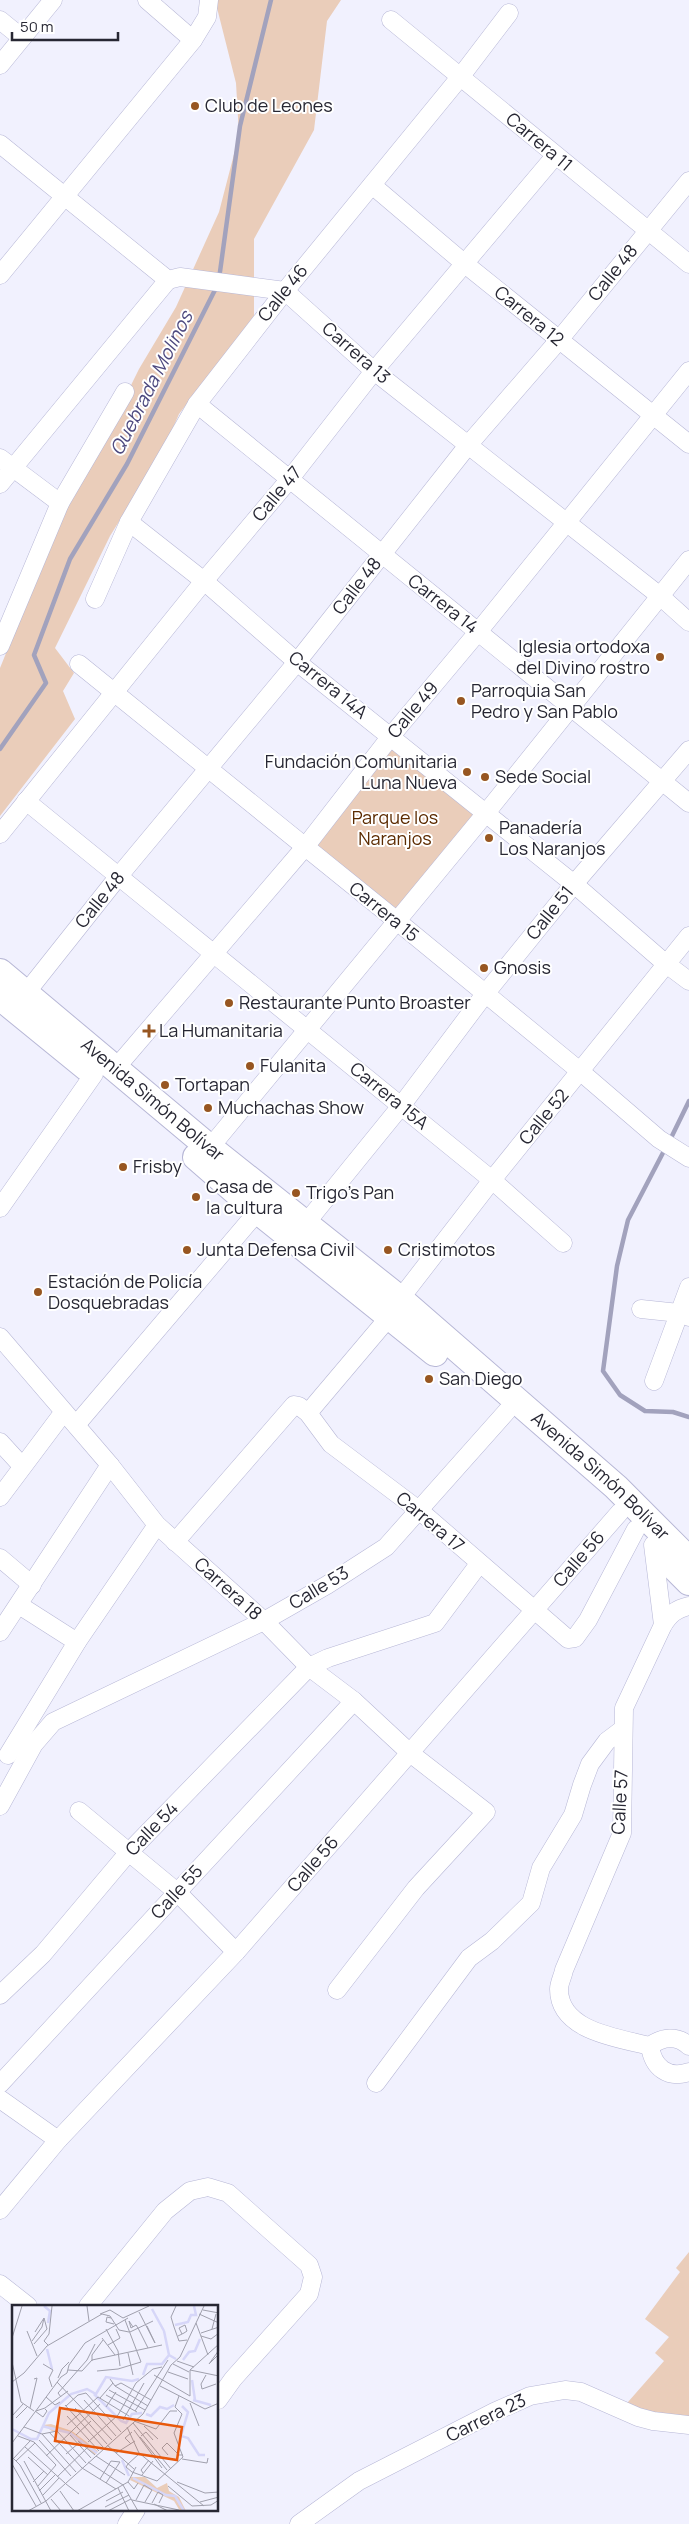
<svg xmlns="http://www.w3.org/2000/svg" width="689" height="2524" viewBox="0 0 689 2524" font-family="Manrope,sans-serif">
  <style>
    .green { fill: #eacdba }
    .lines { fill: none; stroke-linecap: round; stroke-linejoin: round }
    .stream { stroke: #a2a2bd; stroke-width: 4.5 }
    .minor-casing { stroke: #b7b7d6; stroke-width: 19 }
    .primary-casing { stroke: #b7b7d6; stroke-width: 28 }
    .minor { stroke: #fff; stroke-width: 18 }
    .primary { stroke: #fff; stroke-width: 26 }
    .poi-dot { fill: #975621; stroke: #fff; stroke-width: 2 }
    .labels { text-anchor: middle; stroke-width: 4; stroke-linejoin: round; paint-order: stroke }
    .poi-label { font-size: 18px; fill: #272733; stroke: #fff; text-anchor: start }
    .street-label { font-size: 18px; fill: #272733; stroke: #fff }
    .park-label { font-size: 18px; fill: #5c2b00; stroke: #fff }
    .water-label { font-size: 19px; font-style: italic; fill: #4d497f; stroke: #fff }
    .inset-river { fill: none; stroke: #d6d6f8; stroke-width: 2.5 }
    .inset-road { fill: none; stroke: #a0a0ad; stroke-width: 1 }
    .view { fill: #e8590c; fill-opacity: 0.15; stroke: #e8590c; stroke-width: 2.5 }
    .inset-edge { fill: none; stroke: #272733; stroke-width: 2.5 }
  </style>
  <rect width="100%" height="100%" fill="#f1f1fe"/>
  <g class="green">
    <path d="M215 0H341L327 21 314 130 254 239V316L179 414 163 451 110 536 55 648 74 673 63 691 75 719 0 816V668L59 523 90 468 139 369 176 307 219 212 239 135 236 83Z"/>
    <path d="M391 736 486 813 397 921 305 847Z"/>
    <path d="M689 2252V2425L621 2410 664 2361 655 2353 669 2337 645 2319 680 2272 676 2268Z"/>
  </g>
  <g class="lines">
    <g class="stream">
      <path d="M219 279 240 126 271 0"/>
      <path d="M0 749 46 683 34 655 70 559 127 464 217 286"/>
      <path d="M670 1140 689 1101"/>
      <path d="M666 1147 628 1220 617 1266 603 1371 620 1395 645 1411 673 1412 689 1417"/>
    </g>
    <defs>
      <g id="minor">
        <path d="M147 0 193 40"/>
        <path d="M0 20 22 38"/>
        <path d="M391 20 689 264"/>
        <path d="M0 65 53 0"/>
        <path d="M0 144 168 280 180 277 285 291 374 371 660 596 689 622"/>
        <path d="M372 185 465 264 689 444"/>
        <path d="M0 275 193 40 207 17 209 0"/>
        <path d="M197 404 689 803"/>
        <path d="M0 458 60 503"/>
        <path d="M0 484 168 280"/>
        <path d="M129 522 204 581 297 662 574 884 665 963 689 981"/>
        <path d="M95 599 129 522 197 404 285 291 461 76 509 13"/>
        <path d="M0 646 60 503 125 392"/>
        <path d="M79 664 397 921 581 1072 659 1139 689 1158"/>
        <path d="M26 801 492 1180 563 1243"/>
        <path d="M0 834 204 581 289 480 374 371 555 156"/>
        <path d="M26 993 118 877 297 662 469 444 559 340 689 181"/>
        <path d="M115 1069 305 847 391 736 478 632 689 371"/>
        <path d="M203 1156 486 813 689 560"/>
        <path d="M0 1208 94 1074"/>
        <path d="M306 1223 401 1106 485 994 574 884 689 750"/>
        <path d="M400 1299 492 1180 689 936"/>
        <path d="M641 1309 679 1313 689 1317"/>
        <path d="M0 1337 110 1465 157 1525 264 1621 309 1667 354 1701 410 1753 486 1812 416 1888 337 1990"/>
        <path d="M654 1381 689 1287"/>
        <path d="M308 1413 390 1316"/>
        <path d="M76 1425 264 1204"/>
        <path d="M0 1442 22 1466"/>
        <path d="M0 1497 63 1413"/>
        <path d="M175 1542 294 1405 299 1406 308 1413 331 1444 420 1511 568 1639 575 1638 588 1620 636 1529"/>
        <path d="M653 1545 663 1625"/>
        <path d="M0 1558 32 1585"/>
        <path d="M19 1605 77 1642"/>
        <path d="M0 1632 110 1465"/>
        <path d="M8 1755 77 1642 157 1525"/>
        <path d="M0 1806 34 1744 53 1722 264 1621 327 1585 386 1547 507 1411"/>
        <path d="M79 1811 177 1892 236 1952"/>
        <path d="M0 1995 43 1954 128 1853 309 1667 328 1658 435 1623 479 1564"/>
        <path d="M650 2046C620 2038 559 2032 559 1989 559 1983 563 1976 564 1970L622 1833 624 1708 663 1625C670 1614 676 1609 689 1606"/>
        <path d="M650 2046C653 2068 668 2079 689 2072"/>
        <path d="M650 2046C662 2037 677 2035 689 2046"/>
        <path d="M376 2083 469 1958 492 1941 531 1903 541 1868 573 1815 582 1785 590 1764 607 1741 623 1729"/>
        <path d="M0 2084 354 1701"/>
        <path d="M0 2099 58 2140"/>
        <path d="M0 2210 58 2140 236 1952 620 1512"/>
        <path d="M0 2284 28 2306"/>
        <path d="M88 2306 165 2211 190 2191 208 2187 228 2193 309 2265 313 2277 309 2294 233 2379 218 2400"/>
        <path d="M127 2524 136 2510"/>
        <path d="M299 2524 359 2481 494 2412 530 2396 565 2390 581 2392 638 2417 653 2421 689 2425"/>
      </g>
      <g id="primary">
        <path id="s1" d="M0 972 210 1148 400 1299 616 1487 689 1560"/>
        <path d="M0 997 87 1068"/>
        <path d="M196 1157 258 1211 435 1353"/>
        <path d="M660 1553 689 1582"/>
      </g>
    </defs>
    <use href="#minor" class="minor-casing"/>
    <use href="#primary" class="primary-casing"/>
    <use href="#minor" class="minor"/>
    <use href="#primary" class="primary"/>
  </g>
  <g class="poi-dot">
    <circle cx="195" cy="106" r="5"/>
    <circle cx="660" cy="657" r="5"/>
    <circle cx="461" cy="701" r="5"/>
    <circle cx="467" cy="772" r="5"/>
    <circle cx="485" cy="777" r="5"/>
    <circle cx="489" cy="838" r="5"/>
    <circle cx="484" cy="968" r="5"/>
    <circle cx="229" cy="1003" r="5"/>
    <path d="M146.5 1023.5h5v5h5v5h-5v5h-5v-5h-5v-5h5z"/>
    <circle cx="250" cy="1066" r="5"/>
    <circle cx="165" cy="1085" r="5"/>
    <circle cx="208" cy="1108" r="5"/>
    <circle cx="123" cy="1167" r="5"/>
    <circle cx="296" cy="1193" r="5"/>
    <circle cx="196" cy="1197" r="5"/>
    <circle cx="187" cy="1250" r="5"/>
    <circle cx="388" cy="1250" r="5"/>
    <circle cx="38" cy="1292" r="5"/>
    <circle cx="429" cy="1379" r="5"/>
  </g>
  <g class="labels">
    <g class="poi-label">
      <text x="205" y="112">Club de Leones</text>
      <text x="650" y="653" text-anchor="end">Iglesia ortodoxa<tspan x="650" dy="21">del Divino rostro</tspan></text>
      <text x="471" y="697">Parroquia San<tspan x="471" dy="21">Pedro y San Pablo</tspan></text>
      <text x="457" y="768" text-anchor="end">Fundación Comunitaria<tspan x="457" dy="21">Luna Nueva</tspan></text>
      <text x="495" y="783">Sede Social</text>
      <text x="499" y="834">Panadería<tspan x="499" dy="21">Los Naranjos</tspan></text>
      <text x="494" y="974">Gnosis</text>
      <text x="239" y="1009">Restaurante Punto Broaster</text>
      <text x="159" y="1037">La Humanitaria</text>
      <text x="260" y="1072">Fulanita</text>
      <text x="175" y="1091">Tortapan</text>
      <text x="218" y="1114">Muchachas Show</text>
      <text x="133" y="1173">Frisby</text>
      <text x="206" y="1193">Casa de<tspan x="206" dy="21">la cultura</tspan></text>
      <text x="306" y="1199">Trigo's Pan</text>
      <text x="197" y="1256">Junta Defensa Civil</text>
      <text x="398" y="1256">Cristimotos</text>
      <text x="48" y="1288">Estación de Policía<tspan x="48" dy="21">Dosquebradas</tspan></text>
      <text x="439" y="1385">San Diego</text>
    </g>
    <g class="street-label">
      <text transform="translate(539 142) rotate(40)" y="6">Carrera 11</text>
      <text transform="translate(613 273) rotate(-51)" y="6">Calle 48</text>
      <text transform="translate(283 293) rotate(-51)" y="6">Calle 46</text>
      <text transform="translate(529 316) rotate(39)" y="6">Carrera 12</text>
      <text transform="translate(356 353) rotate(41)" y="6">Carrera 13</text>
      <text transform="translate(277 494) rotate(-50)" y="6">Calle 47</text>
      <text transform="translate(357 586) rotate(-52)" y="6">Calle 48</text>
      <text transform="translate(443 604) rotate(38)" y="6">Carrera 14</text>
      <text transform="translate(328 685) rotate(39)" y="6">Carrera 14A</text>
      <text transform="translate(413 710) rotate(-50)" y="6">Calle 49</text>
      <text transform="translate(100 900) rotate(-51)" y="6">Calle 48</text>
      <text transform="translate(384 912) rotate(39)" y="6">Carrera 15</text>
      <text transform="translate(550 913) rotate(-51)" y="6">Calle 51</text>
      <text transform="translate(389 1096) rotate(39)" y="6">Carrera 15A</text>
      <text dy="6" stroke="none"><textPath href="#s1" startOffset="199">Avenida Simón Bolívar</textPath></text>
      <text transform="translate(544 1117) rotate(-50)" y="6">Calle 52</text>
      <text dy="6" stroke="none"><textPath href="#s1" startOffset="784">Avenida Simón Bolívar</textPath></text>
      <text transform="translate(430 1522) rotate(40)" y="6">Carrera 17</text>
      <text transform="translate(579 1559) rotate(-49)" y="6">Calle 56</text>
      <text transform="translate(319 1588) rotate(-31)" y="6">Calle 53</text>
      <text transform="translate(228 1589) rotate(42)" y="6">Carrera 18</text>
      <text transform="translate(620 1802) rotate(-87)" y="6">Calle 57</text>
      <text transform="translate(152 1829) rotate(-46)" y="6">Calle 54</text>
      <text transform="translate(313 1864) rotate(-49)" y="6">Calle 56</text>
      <text transform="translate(177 1892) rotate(-47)" y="6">Calle 55</text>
      <text transform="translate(486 2418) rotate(-26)" y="6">Carrera 23</text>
    </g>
    <g class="park-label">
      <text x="395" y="824">Parque los<tspan x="395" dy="21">Naranjos</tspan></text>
    </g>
    <g class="water-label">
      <text transform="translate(151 383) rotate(-63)" y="7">Quebrada Molinos</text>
    </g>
  </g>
  <g transform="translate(12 2305)">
    <rect width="206" height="206" fill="#f1f1fe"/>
    <path d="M39 119 60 126 86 146 83 150 55 127 40 126 31 120ZM119 172H133L145 183 155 178 157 186 167 192 174 206H168L162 196 118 175Z" fill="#eacdba"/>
    <path class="inset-river" d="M32 1 38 6 36 18M140 4 152 26M163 20 176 17 179 10H184L182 1M152 26 157 50 164 54M35 44 40 64M171 55 177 47 183 46 188 34M131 70 135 59H150L157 50M180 75 183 95M82 89 109 116 114 118 120 109 130 108M181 95 199 100M170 101 176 107 169 131 176 133 187 150H193M134 109 139 111 148 102 155 104 162 100M30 121 58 128 85 148M0 124 19 134H25L37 108 59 89 75 84 84 89 94 72 120 76 127 74M110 155 117 171M121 173 154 190 163 191 172 206"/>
    <path class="inset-road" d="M75 1 77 16M164 1 159 12 162 22 167 36 175 35M191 5 207 8M127 7 143 38 135 21M88 9 98 5 111 13 137 1M187 9 207 18M99 13 95 12 94 17 102 19M184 18 196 50M121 22 117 16 119 23 124 20 126 23M126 23 136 43M94 24 106 46 108 61M200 24 204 9M15 26 25 51M23 27 32 13M118 27 141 16M189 28 207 22M166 31 172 28 175 26 173 20 167 23 170 29M189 31 199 34 207 28M0 33 10 1M90 33 103 50M20 36 30 22 32 13M22 39 35 24 32 13M36 40 32 36 37 29 40 1M96 40 108 33 104 24M207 45 197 59 207 49M116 48 121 70M80 56V50L91 35M165 56 182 62M0 57 9 97 22 106M31 59 41 65 37 73 40 82M161 59 177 67M56 65 70 66 80 55 150 40M178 65 207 39M178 65 207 71M85 66 106 64 129 57 113 15M156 67 176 74M142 70 178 91M194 70 189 79 190 84 204 79M46 73 50 64 57 57M98 74 103 81 136 101M0 77 12 68 35 41 90 9 98 11 107 25 117 27M45 77 100 135M103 81 109 78 139 95M148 81 193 104 207 98M97 85 133 105M74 88 109 127M94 90 125 107M178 91V65M34 92 43 100 48 97M49 92 46 88 75 55 83 39M88 93 101 78M72 95 104 131M178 98 187 121M53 100 91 142M54 101 66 90 74 88M94 102 104 87M18 103 25 73 22 74M63 103 95 139M23 106 31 112 35 106 33 104M24 106 33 103 56 86M123 106 156 55M0 111 11 99M55 111 87 146M4 113 16 101M111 115 132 78M122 116 144 124 158 106H165M121 118 159 164M55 120 86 92 117 111M132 121 146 134M12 122 30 129 64 167M115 122 127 148 192 201M122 125 150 163M37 127 70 163 104 184M30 129 45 126 74 158M58 130 79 153M64 130 79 116M6 131 22 137 44 160 26 181M129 131 134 127 141 135M128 132 155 165M27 135 59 171M66 136 83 150M76 137 106 110 124 78 141 64 150 62M0 138 49 72 55 68 57 60 73 38 116 13M119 139 113 133 120 127M95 140 122 164M13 142 53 178M104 148 123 136M54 149 68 137M156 150 150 143 155 138 167 150H171M34 151 88 99M84 151 113 170M0 152 8 160 29 198M16 152 36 170M1 154 18 136M170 154 195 158 196 153M4 156 23 138M12 156 39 206M76 157 111 180 126 206M0 159 24 201M116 159 114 162 120 167 145 176M116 159 128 148M131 168 129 165 137 155M130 170 141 156M45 172 76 142M88 174 99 156 108 157 94 178M145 176 171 152 162 128 170 109 163 102 167 91M21 177 32 166M116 177 122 184 126 178M165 177 193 188 207 187M54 179 67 189M156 181 180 201 199 200 207 195M106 183 117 206M27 186 43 170M48 186 62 206M31 190 47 173M39 194 49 206M120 195 167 205M124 195 132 180 140 185 133 197M94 196 111 187M188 197 207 192M140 198 146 187 151 190 147 198M142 199 156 206M93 202 117 190M16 206 34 196 131 109 159 60 168 52 192 1M65 206 116 177 124 162M96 206 119 194"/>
    <path class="view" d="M48 103 170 122 165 155 43 136Z"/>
    <rect width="206" height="206" class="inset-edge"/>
  </g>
  <path d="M12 32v8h106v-8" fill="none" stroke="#272733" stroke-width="2.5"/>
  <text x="20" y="32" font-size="15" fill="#272733" stroke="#ffffff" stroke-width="4" paint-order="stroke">50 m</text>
</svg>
